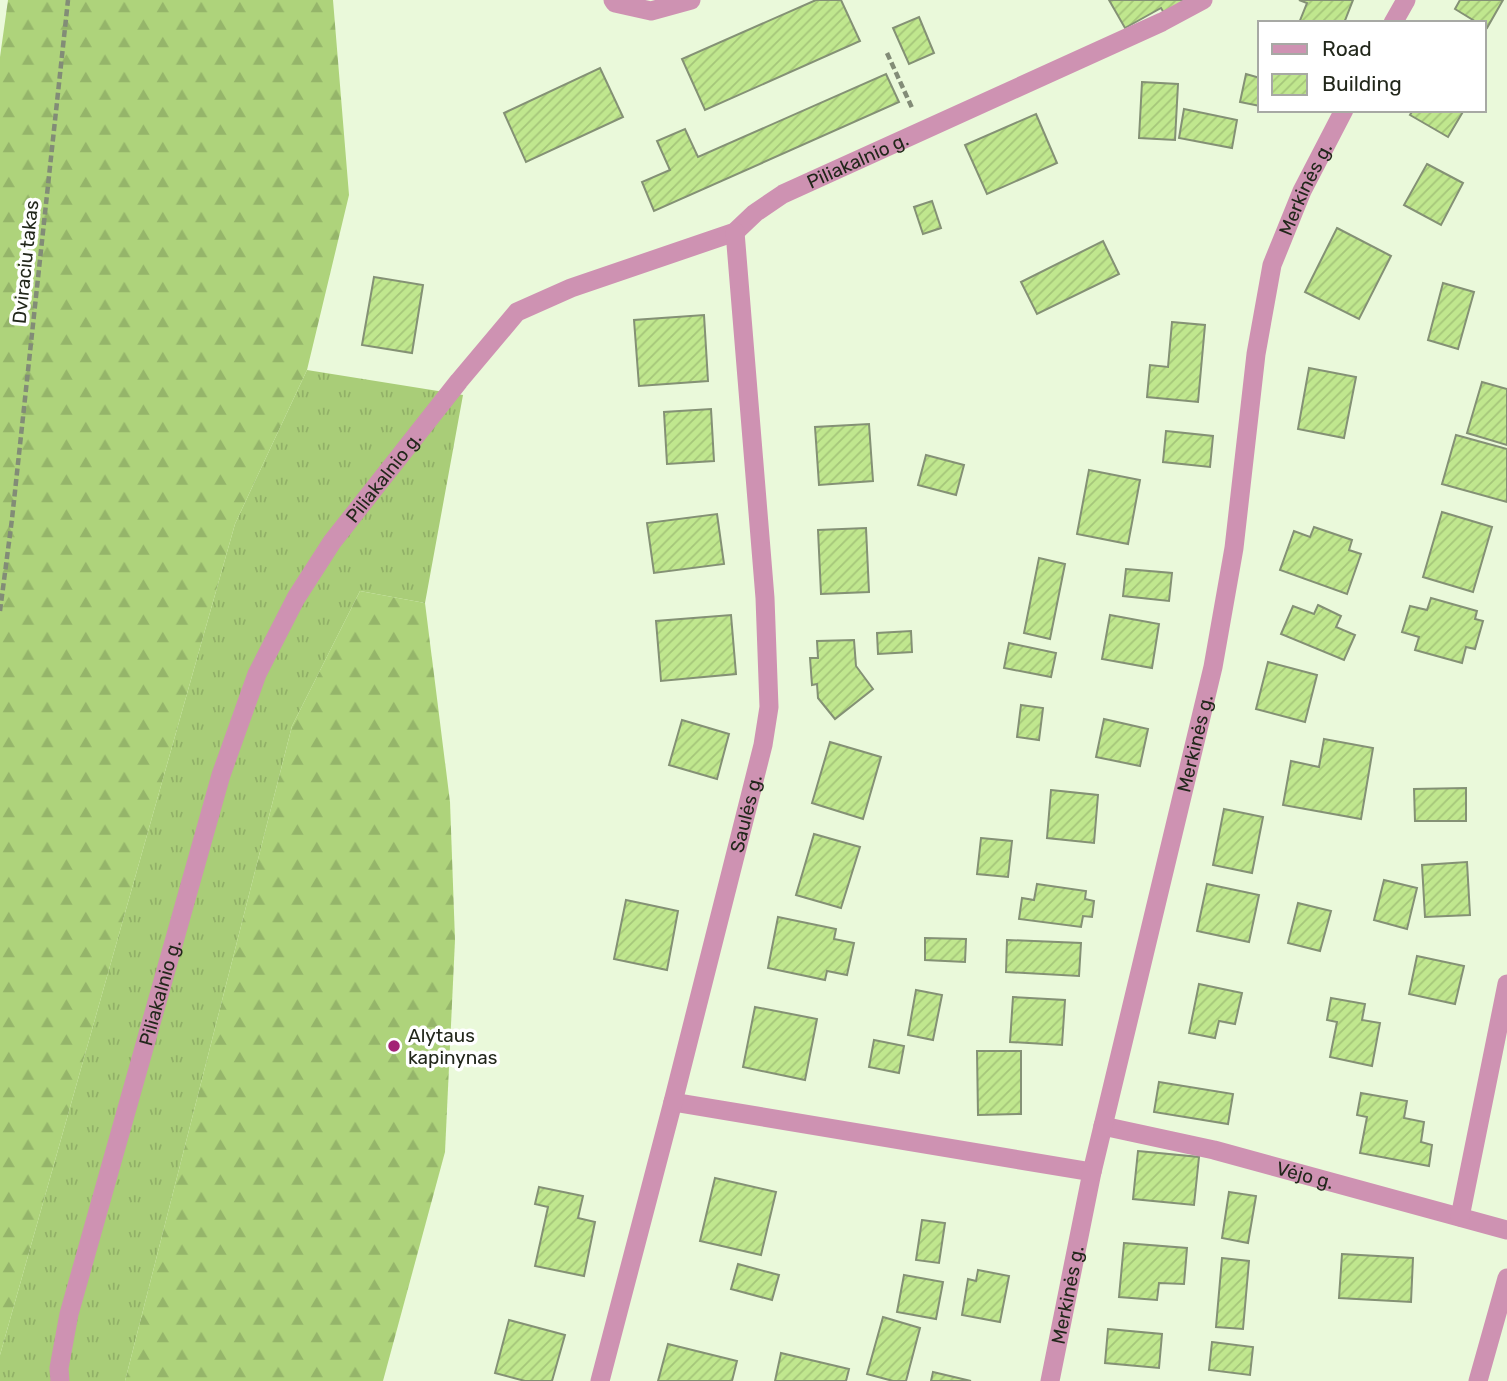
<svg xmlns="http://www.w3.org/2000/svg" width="1507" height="1381" viewBox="0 0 1507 1381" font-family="Rubik,sans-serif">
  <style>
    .grass { fill: url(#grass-tufts) }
    .forest { fill: url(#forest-firs) }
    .building { fill: url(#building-hatch); stroke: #849175; stroke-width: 2 }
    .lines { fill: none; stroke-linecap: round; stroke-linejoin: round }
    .path { stroke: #828c77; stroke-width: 4.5; stroke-dasharray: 7 3.5; stroke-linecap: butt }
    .minor { stroke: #ce92b2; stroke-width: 19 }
    .poi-dot { fill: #a32375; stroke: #fff; stroke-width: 2.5 }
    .labels { text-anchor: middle; stroke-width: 7; stroke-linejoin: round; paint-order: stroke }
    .street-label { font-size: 19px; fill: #22271b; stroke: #fff }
    .poi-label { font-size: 19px; fill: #22271b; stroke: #fff; text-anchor: start }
  </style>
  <defs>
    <pattern id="grass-tufts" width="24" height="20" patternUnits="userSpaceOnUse" patternTransform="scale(1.75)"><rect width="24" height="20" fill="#a9cd78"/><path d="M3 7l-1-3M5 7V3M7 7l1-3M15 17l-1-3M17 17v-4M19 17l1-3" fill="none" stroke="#91b067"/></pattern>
    <pattern id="forest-firs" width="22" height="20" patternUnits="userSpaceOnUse" patternTransform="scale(1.75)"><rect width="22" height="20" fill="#aed37b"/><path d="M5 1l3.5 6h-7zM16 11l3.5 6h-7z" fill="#95b56a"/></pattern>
    <pattern id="building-hatch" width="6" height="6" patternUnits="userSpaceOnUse" patternTransform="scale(1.75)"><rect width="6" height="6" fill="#c0e78e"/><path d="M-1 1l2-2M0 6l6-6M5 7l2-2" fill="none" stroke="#a5c67a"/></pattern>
  </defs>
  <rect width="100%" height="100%" fill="#eaf9da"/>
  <path class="grass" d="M307 370 463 395 425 603 360 591 292 726 125 1381H0V1355L235 524Z"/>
  <g class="forest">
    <path d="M8 0H333L349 195 307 370 235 524 0 1355V57Z"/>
    <path d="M360 591 425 603 450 802 455 940 445 1152 383 1381H125L292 726Z"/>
  </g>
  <g class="building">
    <path d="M816 0H841L860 41 705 110 682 59Z"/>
    <path d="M1109 0H1187L1164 13 1161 8 1125 28Z"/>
    <path d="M1299 0H1353L1344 23H1299L1307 3Z"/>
    <path d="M1460 0H1503L1487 28 1484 27V23H1478L1455 9Z"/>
    <path d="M919 17 934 53 909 64 893 28Z"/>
    <path d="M600 68 623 117 526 162 504 113Z"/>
    <path d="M886 74 899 102 654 211 642 182 670 170 657 141 685 129 698 157Z"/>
    <path d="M1246 74 1260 78V106L1240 102Z"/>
    <path d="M1142 82 1178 84 1175 140 1139 138Z"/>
    <path d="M1184 109 1237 120 1232 148 1179 138Z"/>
    <path d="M1413 110H1464L1448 137 1410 115Z"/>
    <path d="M1036 114 1057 163 987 194 965 145Z"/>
    <path d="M1427 164 1463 183 1441 225 1404 205Z"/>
    <path d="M932 201 941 228 923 234 914 207Z"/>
    <path d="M1337 228 1391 256 1359 319 1305 292Z"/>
    <path d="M1103 241 1119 274 1037 314 1021 282Z"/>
    <path d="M374 277 423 285 412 353 362 345Z"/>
    <path d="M1443 283 1474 292 1458 349 1428 340Z"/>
    <path d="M704 315 708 381 639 386 634 320Z"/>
    <path d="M1172 322 1205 325 1198 402 1147 397 1150 365 1168 367Z"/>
    <path d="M1309 368 1356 377 1344 438 1298 429Z"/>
    <path d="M1482 382 1507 389V445L1467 433Z"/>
    <path d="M711 409 714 461 667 464 664 412Z"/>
    <path d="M869 424 873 481 819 485 815 427Z"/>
    <path d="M1166 431 1213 436 1210 467 1163 462Z"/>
    <path d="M1456 435 1507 449V502L1442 484Z"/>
    <path d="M926 455 964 465 956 495 918 485Z"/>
    <path d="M1089 470 1140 480 1128 544 1077 534Z"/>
    <path d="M1442 512 1492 527 1473 592 1423 577Z"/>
    <path d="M717 514 724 564 654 573 647 523Z"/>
    <path d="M1314 527 1352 540 1349 550 1361 554 1347 594 1280 570 1294 531 1310 537Z"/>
    <path d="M866 528 869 592 821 594 818 530Z"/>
    <path d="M1039 558 1065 564 1050 639 1024 633Z"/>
    <path d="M1126 569 1172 573 1169 601 1123 596Z"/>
    <path d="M1431 598 1477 611 1475 619 1483 621 1475 649 1466 647 1462 663 1415 650 1419 637 1402 632 1410 606 1427 610Z"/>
    <path d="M1318 605 1341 616 1336 627 1355 635 1344 660 1281 634 1293 606 1314 614Z"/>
    <path d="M731 615 736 674 661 681 656 621Z"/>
    <path d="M1110 615 1159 624 1152 668 1102 659Z"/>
    <path d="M911 631 912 652 878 654 877 633Z"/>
    <path d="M854 640 856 666 873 689 835 719 818 698 817 684 812 685 810 658H818L817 641Z"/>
    <path d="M1009 643 1056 653 1051 677 1004 668Z"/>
    <path d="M1268 662 1317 675 1305 722 1256 709Z"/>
    <path d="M1021 705 1043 708 1039 740 1017 737Z"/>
    <path d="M1104 719 1148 729 1140 766 1096 757Z"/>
    <path d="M682 720 729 734 717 779 669 765Z"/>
    <path d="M1324 739 1373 748 1361 819 1283 805 1291 761 1319 767Z"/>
    <path d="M830 742 881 757 863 819 812 803Z"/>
    <path d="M1466 788V821H1415L1414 789Z"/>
    <path d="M1051 790 1098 795 1094 843 1047 838Z"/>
    <path d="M1224 809 1263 817 1252 873 1213 865Z"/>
    <path d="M814 834 860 847 841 908 796 895Z"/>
    <path d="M981 838 1012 841 1008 877 977 874Z"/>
    <path d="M1467 862 1470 915 1425 917 1422 865Z"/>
    <path d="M1384 880 1417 888 1407 929 1374 920Z"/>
    <path d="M1037 884 1086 891 1085 899 1094 901 1092 917 1083 916 1081 927 1019 919 1022 898 1034 900Z"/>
    <path d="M1207 884 1259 895 1249 942 1197 931Z"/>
    <path d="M626 900 678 911 667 970 614 959Z"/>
    <path d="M1298 903 1331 911 1320 951 1288 943Z"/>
    <path d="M778 917 836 929 834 939 854 943 847 975 827 971 825 980 768 968Z"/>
    <path d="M925 938 966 939 965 962 925 960Z"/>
    <path d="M1007 940 1081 943 1079 976 1006 972Z"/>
    <path d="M1417 956 1464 966 1455 1004 1409 994Z"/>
    <path d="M1199 984 1242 993 1235 1024 1219 1021 1215 1038 1189 1033Z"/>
    <path d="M916 990 942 995 933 1040 908 1035Z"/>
    <path d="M1013 997 1065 1000 1062 1045 1010 1042Z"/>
    <path d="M1331 998 1365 1004 1362 1020 1380 1023 1372 1066 1330 1057 1337 1022 1327 1020Z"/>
    <path d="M755 1007 817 1019 805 1080 743 1067Z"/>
    <path d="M874 1040 904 1046 899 1073 869 1067Z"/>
    <path d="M977 1051H1021V1114L978 1115Z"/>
    <path d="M1159 1082 1233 1094 1228 1124 1154 1112Z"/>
    <path d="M1361 1093 1407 1101 1404 1118 1424 1122 1421 1142 1432 1145 1429 1166 1360 1153 1367 1117 1357 1115Z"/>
    <path d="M1138 1151 1199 1157 1194 1205 1133 1199Z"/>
    <path d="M715 1178 776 1192 761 1255 700 1241Z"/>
    <path d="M539 1187 583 1196 578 1218 595 1222 584 1276 535 1266 548 1207 535 1204Z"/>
    <path d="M1229 1192 1256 1196 1248 1243 1222 1238Z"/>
    <path d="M922 1220 945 1223 939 1263 916 1260Z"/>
    <path d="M1124 1243 1187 1248 1184 1284 1159 1283 1157 1300 1119 1297Z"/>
    <path d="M1342 1254 1413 1258 1411 1302 1339 1298Z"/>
    <path d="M1222 1258 1249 1261 1243 1329 1216 1327Z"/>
    <path d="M738 1264 779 1275 772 1300 731 1289Z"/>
    <path d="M978 1270 1009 1276 1000 1322 962 1315 968 1279 976 1281Z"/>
    <path d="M904 1275 943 1282 936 1319 897 1312Z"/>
    <path d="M883 1317 920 1328 906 1381H893L867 1374Z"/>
    <path d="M509 1320 565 1335 552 1381H525L495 1373Z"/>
    <path d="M1108 1329 1162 1334 1159 1368 1105 1363Z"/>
    <path d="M1212 1342 1253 1347 1250 1375 1209 1370Z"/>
    <path d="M668 1344 737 1361 732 1381H658Z"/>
    <path d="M781 1353 849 1369 846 1381H775Z"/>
    <path d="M933 1372 971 1381H931Z"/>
  </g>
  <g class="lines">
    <g class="path">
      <path d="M887 53 913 110"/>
      <path d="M0 611 12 519 68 0"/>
    </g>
    <g class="minor">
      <path d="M613 0 615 3 651 11 691 0"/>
      <path d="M1393 23 1406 0"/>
      <path d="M673 1102 1092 1172"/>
      <path id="s1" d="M1103 1126 1214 1150 1507 1230"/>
      <path d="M1460 1217 1507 984"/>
      <path id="s2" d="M60 1381 59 1368 69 1314 221 775 257 674 296 598 332 542 459 381 517 312 571 288 735 232 755 213 783 194 1162 22 1203 0"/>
      <path id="s3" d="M600 1381 673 1102 763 745 769 707 765 598 735 232"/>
      <path id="s4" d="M1050 1381 1092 1172 1213 667 1234 548 1256 354 1272 265 1302 191 1344 110"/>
      <path d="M1478 1381 1507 1278"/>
    </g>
  </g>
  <circle class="poi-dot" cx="394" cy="1046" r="7"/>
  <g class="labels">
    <g class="street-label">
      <text dy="7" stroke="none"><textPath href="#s2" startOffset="1558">Piliakalnio g.</textPath></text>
      <text dy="7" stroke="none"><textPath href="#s4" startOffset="1222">Merkinės g.</textPath></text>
      <text transform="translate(25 262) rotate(-84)" y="7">Dviraciu takas</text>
      <text dy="7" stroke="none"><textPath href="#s2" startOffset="970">Piliakalnio g.</textPath></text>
      <text dy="7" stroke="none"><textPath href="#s4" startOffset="654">Merkinės g.</textPath></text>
      <text dy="7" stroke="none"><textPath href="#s3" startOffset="586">Saulės g.</textPath></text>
      <text dy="7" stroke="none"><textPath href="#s2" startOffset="402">Piliakalnio g.</textPath></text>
      <text dy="7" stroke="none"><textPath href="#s1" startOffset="208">Vėjo g.</textPath></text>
      <text dy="7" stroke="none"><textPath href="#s4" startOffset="88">Merkinės g.</textPath></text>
    </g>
    <g class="poi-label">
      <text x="408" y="1042">Alytaus<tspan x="408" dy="22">kapinynas</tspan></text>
    </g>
  </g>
  <rect x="1258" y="21" width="228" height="91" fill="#ffffff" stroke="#a7a9a4" stroke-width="2"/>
  <rect x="1272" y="44" width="35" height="10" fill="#ce92b2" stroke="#a7a9a4" stroke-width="2"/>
  <text x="1322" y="56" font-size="21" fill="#22271b">Road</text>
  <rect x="1272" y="74" width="35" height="21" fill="url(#building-hatch)" stroke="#a7a9a4" stroke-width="2"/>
  <text x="1322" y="91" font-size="21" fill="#22271b">Building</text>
</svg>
